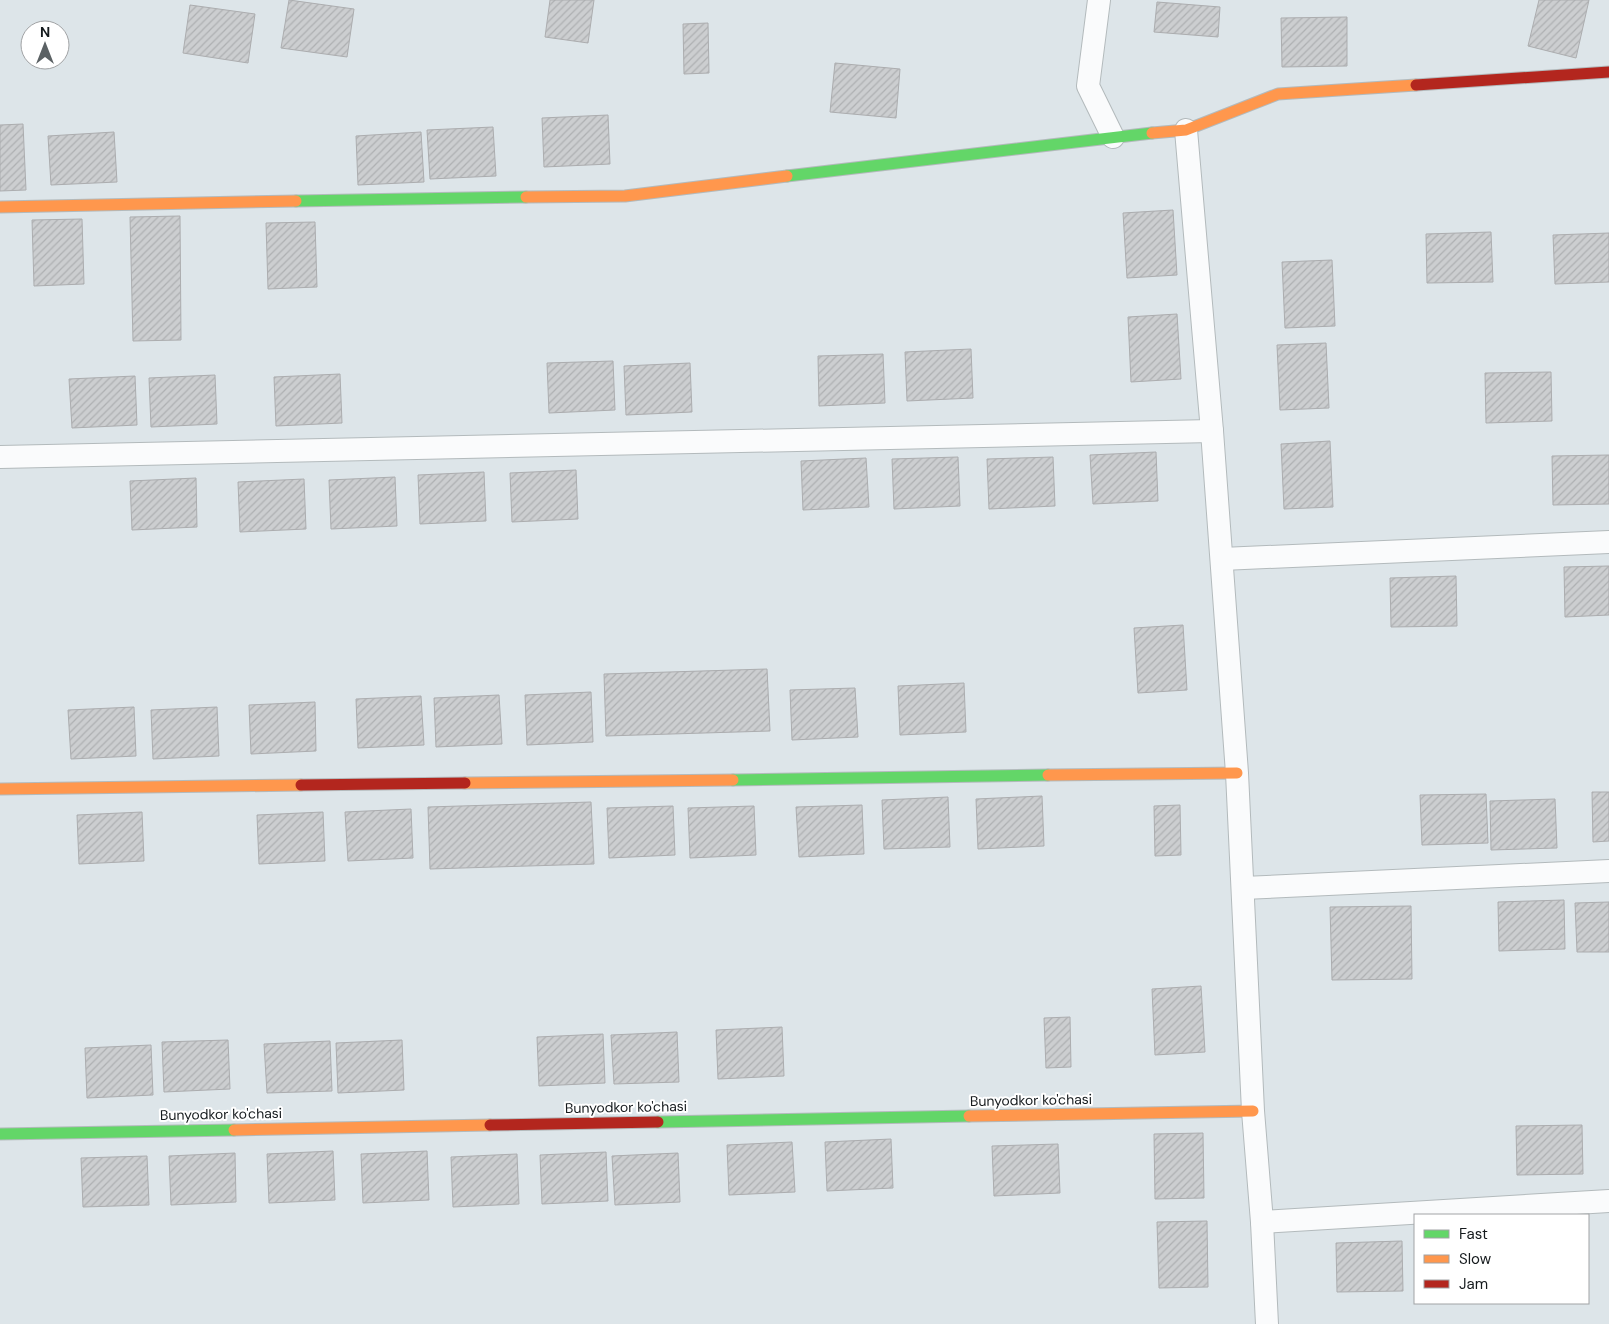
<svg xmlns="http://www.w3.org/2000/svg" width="1609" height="1324" viewBox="0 0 1609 1324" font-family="'DM Sans',sans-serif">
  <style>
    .building { fill: url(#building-hatch); stroke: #acadaf }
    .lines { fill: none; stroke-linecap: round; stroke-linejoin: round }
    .street-casing { stroke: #b3babc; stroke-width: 24 }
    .fast-casing { stroke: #b3babc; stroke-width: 13 }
    .slow-casing { stroke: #b3babc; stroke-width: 13 }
    .jam-casing { stroke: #b3babc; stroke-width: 13 }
    .street { stroke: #fafbfc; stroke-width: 22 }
    .fast { stroke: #63d668; stroke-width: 11 }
    .slow { stroke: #ff974d; stroke-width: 11 }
    .jam { stroke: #b3261e; stroke-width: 11 }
    .labels { text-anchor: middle; stroke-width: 4; stroke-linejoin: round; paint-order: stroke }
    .street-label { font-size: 14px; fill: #151a1d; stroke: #fff }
  </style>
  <defs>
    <pattern id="building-hatch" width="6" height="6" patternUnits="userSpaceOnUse" patternTransform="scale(1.25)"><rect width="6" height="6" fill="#ccced0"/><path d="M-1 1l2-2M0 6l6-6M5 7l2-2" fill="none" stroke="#aeb0b2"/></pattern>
  </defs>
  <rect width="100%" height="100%" fill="#dde5e9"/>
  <g class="building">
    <path d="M289 0 354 9 347 57 281 48Z"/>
    <path d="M550 0H594L588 43 545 37Z"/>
    <path d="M1539 0H1589L1576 58 1528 46Z"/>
    <path d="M1157 2 1220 7 1218 37 1154 32Z"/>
    <path d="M190 5 255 14 248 63 183 53Z"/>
    <path d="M1347 17V66L1282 67 1281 18Z"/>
    <path d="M708 23 709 73 684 74 683 24Z"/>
    <path d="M835 63 900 69 896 118 830 112Z"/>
    <path d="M608 115 610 164 544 167 542 118Z"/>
    <path d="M23 124 26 190 0 191V125Z"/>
    <path d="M493 127 496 176 430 179 427 130Z"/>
    <path d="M114 132 117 182 51 185 48 136Z"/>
    <path d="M421 132 424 182 358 185 356 136Z"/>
    <path d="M1173 210 1177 275 1127 278 1123 213Z"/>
    <path d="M180 216 181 340 133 341 130 217Z"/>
    <path d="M82 219 84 284 34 286 32 220Z"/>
    <path d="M315 222 317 287 268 289 266 223Z"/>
    <path d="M1491 232 1493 282 1427 283 1426 234Z"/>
    <path d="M1609 233V282L1555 284 1553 235Z"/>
    <path d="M1332 260 1335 326 1285 328 1282 262Z"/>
    <path d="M1177 314 1181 379 1131 382 1128 317Z"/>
    <path d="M1326 343 1329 408 1280 410 1277 345Z"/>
    <path d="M971 349 973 398 907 401 905 352Z"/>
    <path d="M883 354 885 403 819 406 818 356Z"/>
    <path d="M613 361 615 410 549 413 547 363Z"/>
    <path d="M690 363 692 412 626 415 624 366Z"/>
    <path d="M1551 372 1552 421 1486 423 1485 373Z"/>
    <path d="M340 374 342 423 276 426 274 377Z"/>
    <path d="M215 375 217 424 151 427 149 378Z"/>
    <path d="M135 376 137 425 72 428 69 379Z"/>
    <path d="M1330 441 1333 507 1284 509 1281 444Z"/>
    <path d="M1156 452 1158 501 1093 504 1090 455Z"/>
    <path d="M1609 455V504L1553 505 1552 456Z"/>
    <path d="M958 457 960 506 894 509 892 459Z"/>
    <path d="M1053 457 1055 506 989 509 987 459Z"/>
    <path d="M866 458 869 507 803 510 801 461Z"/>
    <path d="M576 470 578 519 512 522 510 473Z"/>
    <path d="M484 472 486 521 420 524 418 475Z"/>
    <path d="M395 477 397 526 331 529 329 480Z"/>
    <path d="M196 478 197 527 132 530 130 481Z"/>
    <path d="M304 479 306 529 240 532 238 482Z"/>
    <path d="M1609 566V615L1565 617 1564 567Z"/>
    <path d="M1456 576 1457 626 1391 627 1390 578Z"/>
    <path d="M1183 625 1187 690 1138 693 1134 628Z"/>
    <path d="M767 669 770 731 606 736 604 674Z"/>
    <path d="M964 683 966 732 900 735 898 686Z"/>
    <path d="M855 688 858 737 792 740 790 690Z"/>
    <path d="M591 692 593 742 527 745 525 695Z"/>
    <path d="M499 695 502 744 436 747 434 698Z"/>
    <path d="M421 696 424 745 358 748 356 699Z"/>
    <path d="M315 702 316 751 251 754 249 705Z"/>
    <path d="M134 707 136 756 71 759 68 710Z"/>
    <path d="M217 707 219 756 153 759 151 710Z"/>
    <path d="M1592 792H1609V841L1593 842Z"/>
    <path d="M1486 794 1488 843 1422 845 1420 795Z"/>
    <path d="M1042 796 1044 846 978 849 976 799Z"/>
    <path d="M948 797 950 847 884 849 882 800Z"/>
    <path d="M1555 799 1557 848 1491 850 1490 801Z"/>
    <path d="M591 802 594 864 430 869 428 807Z"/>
    <path d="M862 805 864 854 799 857 796 807Z"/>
    <path d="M1180 805 1181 855 1155 856 1154 806Z"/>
    <path d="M673 806 675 855 609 858 607 808Z"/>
    <path d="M754 806 756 855 690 858 688 808Z"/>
    <path d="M411 809 413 858 348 861 345 812Z"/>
    <path d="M142 812 144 861 79 864 77 815Z"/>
    <path d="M323 812 325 861 259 864 257 815Z"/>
    <path d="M1564 900 1565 949 1499 951 1498 902Z"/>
    <path d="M1609 902V952H1577L1575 903Z"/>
    <path d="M1411 906 1412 979 1332 980 1330 907Z"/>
    <path d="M1201 986 1205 1052 1155 1055 1152 989Z"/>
    <path d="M1070 1017 1071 1067 1046 1068 1044 1018Z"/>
    <path d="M782 1027 784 1076 718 1079 716 1030Z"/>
    <path d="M677 1032 679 1082 614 1084 611 1035Z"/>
    <path d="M603 1034 605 1083 539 1086 537 1037Z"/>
    <path d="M228 1040 230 1089 164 1092 162 1042Z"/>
    <path d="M402 1040 404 1090 338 1093 336 1043Z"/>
    <path d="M330 1041 332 1091 267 1093 264 1044Z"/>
    <path d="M151 1045 153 1095 87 1098 85 1048Z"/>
    <path d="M1582 1125 1583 1174 1517 1175 1516 1126Z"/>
    <path d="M1203 1133 1204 1198 1155 1199 1154 1134Z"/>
    <path d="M891 1139 893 1188 827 1191 825 1142Z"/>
    <path d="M792 1142 795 1192 729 1195 727 1145Z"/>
    <path d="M1058 1144 1060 1193 994 1196 992 1146Z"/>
    <path d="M333 1151 335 1200 269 1203 267 1154Z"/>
    <path d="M427 1151 429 1200 363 1203 361 1154Z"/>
    <path d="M606 1152 608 1201 542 1204 540 1155Z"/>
    <path d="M235 1153 236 1202 171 1205 169 1156Z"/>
    <path d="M678 1153 680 1202 615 1205 612 1156Z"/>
    <path d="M517 1154 519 1204 453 1207 451 1157Z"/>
    <path d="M147 1156 149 1205 83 1207 81 1158Z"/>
    <path d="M1207 1221 1208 1287 1159 1288 1157 1222Z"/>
    <path d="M1402 1241 1403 1291 1337 1292 1336 1243Z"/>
  </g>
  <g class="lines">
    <defs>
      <g id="street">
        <path d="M1099 0 1088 86 1113 137"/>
        <path d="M1186 130 1212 431 1237 773 1253 1111 1262 1222 1267 1324"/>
        <path d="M0 457 1212 431"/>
        <path d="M1222 559 1609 542"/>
        <path d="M1243 888 1609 871"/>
        <path d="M1262 1222 1609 1201"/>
      </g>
      <g id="fast">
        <path d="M787 176 1152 133"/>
        <path d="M296 201 526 197"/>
        <path d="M733 780 1048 775"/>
        <path d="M658 1122 969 1116"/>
        <path d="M0 1134 234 1130"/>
      </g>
      <g id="slow">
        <path d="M1152 133 1186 130 1278 94 1416 85"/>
        <path d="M526 197 625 196 787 176"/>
        <path d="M0 207 296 201"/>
        <path d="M1048 775 1237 773"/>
        <path d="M465 783 733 780"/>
        <path d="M0 789 301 785"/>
        <path d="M969 1116 1253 1111"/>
        <path d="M234 1130 490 1125"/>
      </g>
      <g id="jam">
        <path d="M1416 85 1609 72"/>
        <path d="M301 785 465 783"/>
        <path d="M490 1125 658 1122"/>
      </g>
    </defs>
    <use href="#street" class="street-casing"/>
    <use href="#fast" class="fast-casing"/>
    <use href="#slow" class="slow-casing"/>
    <use href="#jam" class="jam-casing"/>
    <use href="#street" class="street"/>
    <use href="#fast" class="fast"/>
    <use href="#slow" class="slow"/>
    <use href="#jam" class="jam"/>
  </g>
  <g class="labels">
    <g class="street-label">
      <text transform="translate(1031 1100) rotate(-1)" y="5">Bunyodkor ko'chasi</text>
      <text transform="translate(626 1107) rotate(-1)" y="5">Bunyodkor ko'chasi</text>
      <text transform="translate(221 1114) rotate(-1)" y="5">Bunyodkor ko'chasi</text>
    </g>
  </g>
  <rect x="1414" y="1214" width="175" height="90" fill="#ffffff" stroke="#a1a3a5"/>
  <rect x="1424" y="1230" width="25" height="8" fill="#63d668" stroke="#a1a3a5"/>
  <text x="1459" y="1239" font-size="15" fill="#151a1d">Fast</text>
  <rect x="1424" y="1255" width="25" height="8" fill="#ff974d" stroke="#a1a3a5"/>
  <text x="1459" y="1264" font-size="15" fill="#151a1d">Slow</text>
  <rect x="1424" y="1280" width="25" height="8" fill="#b3261e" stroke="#a1a3a5"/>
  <text x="1459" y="1289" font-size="15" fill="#151a1d">Jam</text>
  <g transform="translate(45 45)"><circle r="24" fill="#ffffff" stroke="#a1a3a5"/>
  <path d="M0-4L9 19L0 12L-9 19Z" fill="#5b6164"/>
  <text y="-8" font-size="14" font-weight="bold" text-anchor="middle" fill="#151a1d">N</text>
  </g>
</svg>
